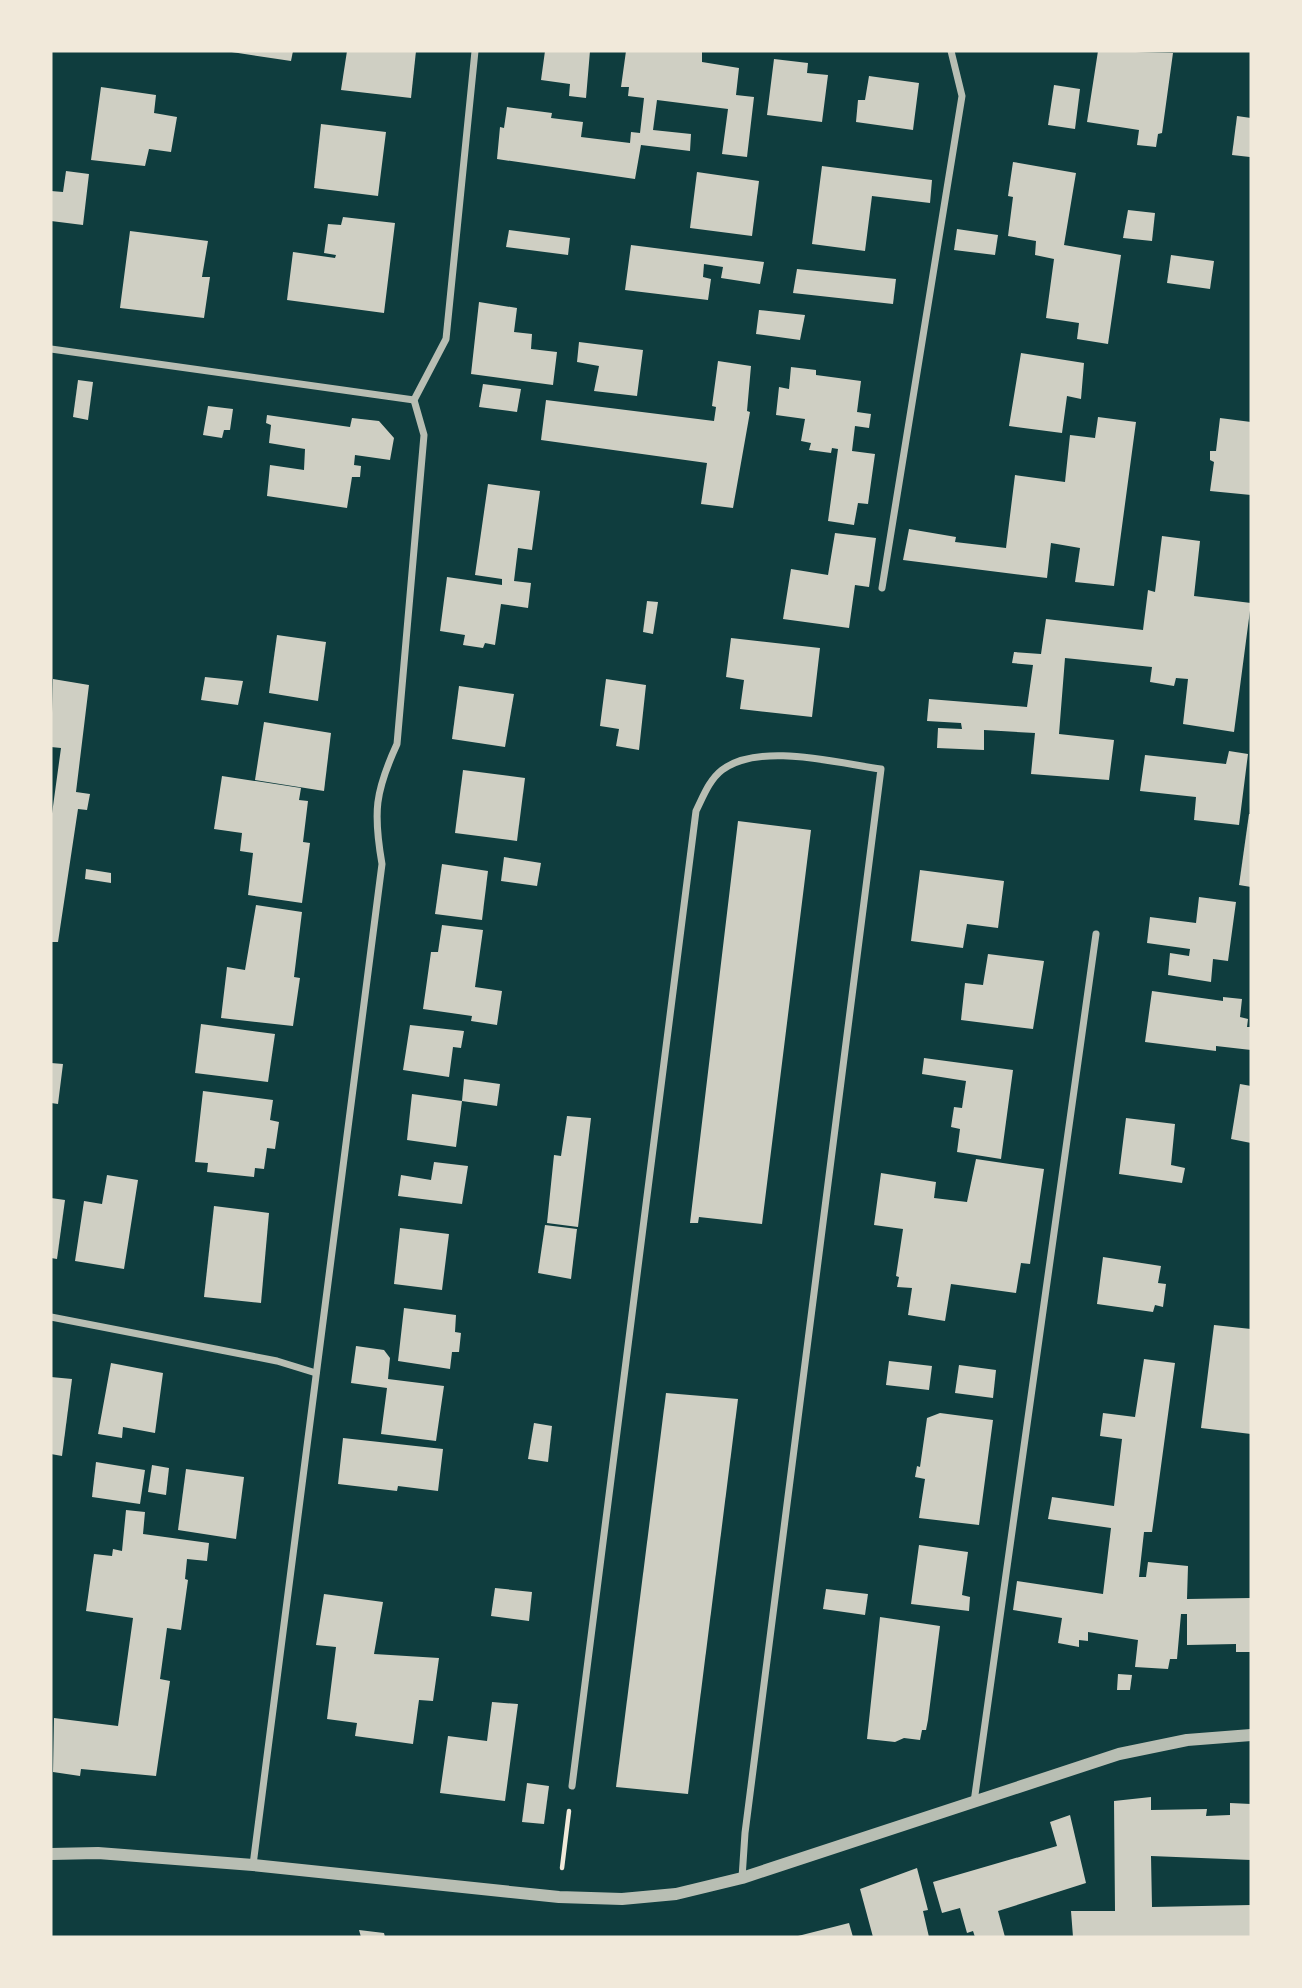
<svg xmlns="http://www.w3.org/2000/svg" width="1302" height="1988" viewBox="0 0 1302 1988" font-family="'Nunito Sans',sans-serif">
  <style>
    .building { fill: #cfcfc3 }
    .lines { fill: none; stroke-linecap: round; stroke-linejoin: round }
    .path { stroke: #f1e9da; stroke-width: 4.5 }
    .minor { stroke: #b8beb3; stroke-width: 7 }
    .tertiary { stroke: #b8beb3; stroke-width: 12 }
  </style>
  <rect width="100%" height="100%" fill="#0f3d3e"/>
  <g class="building">
    <path d="M225 51H293L291 61Z"/>
    <path d="M347 51H416L411 98 341 90Z"/>
    <path d="M545 51H590L586 98 569 96 570 84 541 80Z"/>
    <path d="M626 51 702 52V62L739 68 736 95 754 97 747 157 722 154 728 109 657 100 653 130 691 134 690 151 641 145 635 179 497 159 500 127 504 128 507 107 552 113 551 118 583 122 581 137 630 143 631 132 640 133 644 98 628 96 629 87H621Z"/>
    <path d="M1098 51 1173 53 1162 133 1158 134 1156 147 1137 145 1139 130 1087 122Z"/>
    <path d="M774 59 808 63 807 73 828 75 822 122 767 115Z"/>
    <path d="M869 76 919 83 913 130 856 122 858 100H865Z"/>
    <path d="M1054 85 1080 89 1075 129 1048 125Z"/>
    <path d="M101 87 156 95 154 113 177 117 171 152 149 149 145 166 91 160Z"/>
    <path d="M1237 116 1251 118 1250 157 1232 155Z"/>
    <path d="M321 124 386 132 378 196 314 188Z"/>
    <path d="M1013 162 1076 173 1064 245 1121 255 1108 344 1077 339 1079 323 1046 318 1054 259 1035 255 1036 241 1008 236 1013 197 1008 196Z"/>
    <path d="M822 166 932 180 930 203 872 196 865 251 812 244Z"/>
    <path d="M66 171 89 174 83 225 51 221V191L63 192Z"/>
    <path d="M697 172 759 181 752 236 690 228Z"/>
    <path d="M1128 210 1155 213 1152 241 1123 238Z"/>
    <path d="M343 217 395 223 384 313 287 300 293 252 335 258 336 255 324 253 328 224 341 225Z"/>
    <path d="M957 229 998 235 995 255 954 250Z"/>
    <path d="M509 230 570 238 568 255 506 247Z"/>
    <path d="M130 231 208 241 202 277H210L204 318 120 308Z"/>
    <path d="M631 245 764 262 760 284 721 278 723 267 704 264 703 277 711 279 708 300 625 290Z"/>
    <path d="M1171 255 1214 261 1210 289 1167 283Z"/>
    <path d="M797 269 896 279 893 304 793 293Z"/>
    <path d="M479 302 517 308 514 332 532 334 531 349 557 352 553 385 471 374Z"/>
    <path d="M759 310 805 315 800 340 756 334Z"/>
    <path d="M579 342 643 350 637 396 594 391 599 366 577 362Z"/>
    <path d="M1021 353 1084 363 1081 399 1067 396 1062 433 1009 426Z"/>
    <path d="M718 361 751 366 747 411 750 412 733 508 701 504 707 463 541 440 546 400 714 421 716 407 712 406Z"/>
    <path d="M791 367 816 370V375L861 381 857 412 871 414 869 428 855 426 852 451 875 454 868 504 858 503 854 525 828 521 838 449 832 448 831 453 809 450 811 443 801 441 805 419 776 415 779 387 789 389Z"/>
    <path d="M78 380 93 382 88 420 73 417Z"/>
    <path d="M483 384 521 389 517 412 479 407Z"/>
    <path d="M208 406 233 409 230 430H224L222 438 203 435Z"/>
    <path d="M267 415 350 427 352 418 379 421 394 438 390 460 355 455 354 465 361 466 360 477H352L347 508 267 496 270 465 304 470 305 449 269 443 271 425 266 423Z"/>
    <path d="M1098 417 1136 422 1114 586 1075 582 1080 548 1051 543 1047 578 903 560 909 529 956 537 955 542 1006 548 1015 475 1065 482 1070 435 1095 438Z"/>
    <path d="M1220 418 1251 422V495L1210 491 1214 462 1210 460V451H1216Z"/>
    <path d="M488 484 540 491 532 550 518 548 514 581 531 583 528 608 501 604 495 645 485 643 483 648 463 645 465 635 440 631 447 577 502 585V579L475 575Z"/>
    <path d="M835 533 876 538 869 587 855 585 849 628 783 619 791 569 828 575Z"/>
    <path d="M1162 536 1200 541 1194 596 1251 603 1234 732 1183 724 1188 679 1176 678 1174 686 1150 682 1152 667 1065 658 1059 734 1114 740 1109 780 1031 774 1035 733 984 730V750L937 748 938 728 962 729 961 723 927 721 929 699 1027 707 1033 665 1012 663 1014 652 1041 654 1046 619 1143 630 1148 590 1155 592Z"/>
    <path d="M647 601 658 602 653 634 643 632Z"/>
    <path d="M277 635 326 642 318 701 269 693Z"/>
    <path d="M731 638 820 648 812 717 740 709 744 680 726 677Z"/>
    <path d="M205 677 243 681 238 705 201 700Z"/>
    <path d="M53 679 89 685 76 792 90 794 87 810 78 809 58 942H51V821L61 748 51 747Z"/>
    <path d="M606 679 646 685 639 750 616 746 619 729 600 726Z"/>
    <path d="M459 686 514 694 505 747 452 739Z"/>
    <path d="M264 722 331 733 324 791 255 780Z"/>
    <path d="M1229 751 1248 754 1239 825 1194 820 1196 797 1140 791 1145 755 1226 764Z"/>
    <path d="M463 770 525 778 517 841 455 833Z"/>
    <path d="M222 776 301 788 299 800 308 801 303 842 310 843 302 903 248 895 253 853 240 851 242 833 214 829Z"/>
    <path d="M1249 814H1251V887L1239 885Z"/>
    <path d="M738 821 811 830 762 1224 699 1217 698 1223H690Z"/>
    <path d="M504 857 541 863 537 886 501 881Z"/>
    <path d="M442 864 488 871 482 920 435 914Z"/>
    <path d="M86 869 111 873V883L85 879Z"/>
    <path d="M920 870 1004 881 998 928 967 924 963 948 911 941Z"/>
    <path d="M1199 897 1236 902 1228 961 1213 959 1211 982 1168 975 1170 953 1189 956 1190 949 1147 943 1150 917 1196 923Z"/>
    <path d="M256 905 302 912 294 977 300 978 293 1026 221 1018 227 967 245 970Z"/>
    <path d="M442 925 483 930 475 987 502 991 497 1025 471 1021 472 1016 423 1009 431 952H438Z"/>
    <path d="M988 954 1044 961 1033 1029 961 1020 965 983 983 985Z"/>
    <path d="M1152 991 1223 1001V997L1242 999 1240 1017 1248 1019 1247 1027H1251V1050L1216 1046V1051L1145 1042Z"/>
    <path d="M201 1024 275 1034 268 1082 195 1073Z"/>
    <path d="M410 1025 464 1031 461 1048 453 1047 449 1077 403 1070Z"/>
    <path d="M924 1058 1013 1070 1001 1159 957 1152 960 1129 951 1127 954 1107 962 1108 966 1081 922 1074Z"/>
    <path d="M51 1063 63 1064 58 1104 51 1103Z"/>
    <path d="M464 1079 500 1084 497 1106 462 1101 456 1147 407 1140 412 1094 462 1101Z"/>
    <path d="M1240 1084 1251 1086V1143L1231 1139Z"/>
    <path d="M203 1091 273 1100 270 1120 279 1122 275 1149 267 1148 264 1169 255 1168 254 1177 207 1172 208 1163 195 1162Z"/>
    <path d="M567 1116 591 1118 578 1227 547 1223 554 1155 561 1156Z"/>
    <path d="M1126 1118 1175 1124 1171 1165 1185 1168 1182 1183 1119 1174Z"/>
    <path d="M976 1159 1044 1169 1030 1264 1021 1263 1016 1293 951 1284 945 1321 908 1315 912 1288 897 1287 899 1277 896 1276 903 1229 874 1225 881 1173 936 1182 934 1198 967 1202Z"/>
    <path d="M434 1162 468 1166 462 1204 398 1196 401 1175 431 1180Z"/>
    <path d="M107 1175 138 1180 124 1269 75 1261 84 1201 102 1204Z"/>
    <path d="M51 1198 65 1200 57 1259 51 1258Z"/>
    <path d="M214 1206 269 1213 261 1303 204 1297Z"/>
    <path d="M545 1225 577 1229 571 1279 538 1273Z"/>
    <path d="M400 1228 449 1234 442 1290 394 1284Z"/>
    <path d="M1103 1257 1161 1266 1158 1283 1166 1284 1163 1307 1155 1305 1153 1312 1097 1304Z"/>
    <path d="M404 1308 456 1315 455 1332 461 1333 459 1352H452L450 1369 398 1361Z"/>
    <path d="M1214 1325 1251 1329V1434L1201 1428Z"/>
    <path d="M356 1346 384 1350 390 1358 388 1379 444 1386 436 1441 381 1434 387 1388 351 1383Z"/>
    <path d="M1144 1359 1175 1363 1153 1525 1152 1532H1144L1139 1577H1146L1148 1562 1188 1566 1187 1599 1251 1598V1652H1236V1644L1187 1645V1614H1181L1177 1659H1170L1168 1669 1135 1667 1138 1640 1088 1632V1641L1079 1640V1647L1058 1643 1062 1618 1013 1610 1017 1581 1103 1594 1111 1528 1048 1519 1052 1497 1114 1506 1122 1439 1100 1436 1103 1413 1135 1417Z"/>
    <path d="M889 1361 932 1366 929 1390 886 1385Z"/>
    <path d="M111 1363 163 1373 155 1433 123 1427 122 1438 98 1434Z"/>
    <path d="M959 1365 996 1370 993 1398 955 1393Z"/>
    <path d="M51 1377 72 1379 62 1456 51 1454Z"/>
    <path d="M666 1393 738 1399 688 1794 616 1787Z"/>
    <path d="M940 1413 993 1420 979 1525 919 1518 925 1479 915 1477 917 1466 920 1467 927 1418Z"/>
    <path d="M534 1423 552 1426 548 1462 528 1459Z"/>
    <path d="M343 1438 443 1449 438 1491 398 1486 397 1491 338 1484Z"/>
    <path d="M96 1462 145 1470 140 1504 92 1497Z"/>
    <path d="M152 1465 169 1468 166 1495 148 1492Z"/>
    <path d="M186 1469 244 1477 236 1539 178 1530Z"/>
    <path d="M126 1510 145 1512 143 1534 209 1543 207 1561 187 1559 185 1579 188 1580 181 1630 167 1628 160 1679 170 1681 156 1776 81 1769 80 1776 53 1772 54 1718 118 1726 133 1618 86 1611 94 1554 112 1556 113 1549 122 1551Z"/>
    <path d="M919 1545 968 1552 962 1595 970 1597 969 1611 911 1604Z"/>
    <path d="M495 1588 532 1592 529 1621 491 1616Z"/>
    <path d="M826 1589 868 1594 865 1615 823 1609Z"/>
    <path d="M324 1594 383 1602 374 1654 439 1658 433 1701 419 1700 413 1744 355 1736 357 1723 327 1719 336 1647 316 1645Z"/>
    <path d="M880 1617 940 1626 928 1720 926 1730H922L920 1740 904 1738 895 1742 867 1739Z"/>
    <path d="M1118 1674 1132 1675 1130 1690H1117Z"/>
    <path d="M492 1702 518 1704 505 1801 440 1793 448 1736 487 1741Z"/>
    <path d="M527 1783 549 1786 544 1824 522 1822Z"/>
    <path d="M1151 1797V1810L1207 1809 1206 1816 1230 1815V1803L1251 1804V1860L1151 1856 1152 1907 1251 1905V1937H1073L1071 1911H1115L1114 1801Z"/>
    <path d="M1070 1815 1086 1883 998 1911 1005 1937H975L973 1931 967 1933 960 1908 942 1913 933 1882 1057 1846 1050 1822Z"/>
    <path d="M917 1868 928 1910 923 1911 929 1937H873L860 1889Z"/>
    <path d="M849 1923 853 1937H798V1936Z"/>
    <path d="M359 1930 384 1933 385 1937H361Z"/>
  </g>
  <g class="lines">
    <path class="path" d="M562 1868 569 1811"/>
    <g class="minor">
      <path d="M51 349 414 400"/>
      <path d="M882 588 962 96 951 51"/>
      <path d="M51 1317 277 1361 316 1373"/>
      <path d="M572 1786 696 811C703 797 709 780 722 770 759 742 837 763 881 769L745 1833 742 1878"/>
      <path d="M974 1802 1096 934"/>
      <path d="M253 1865 382 864C373 812 375 792 397 744L424 435 414 400 446 339 475 51"/>
    </g>
    <path class="tertiary" d="M51 1854 98 1853 253 1865 559 1897 622 1899 676 1894 742 1878 1119 1754 1187 1740 1251 1735"/>
  </g>
  <rect width="1302" height="1988" fill="none" stroke="#f1e9da" stroke-width="105"/>
</svg>
